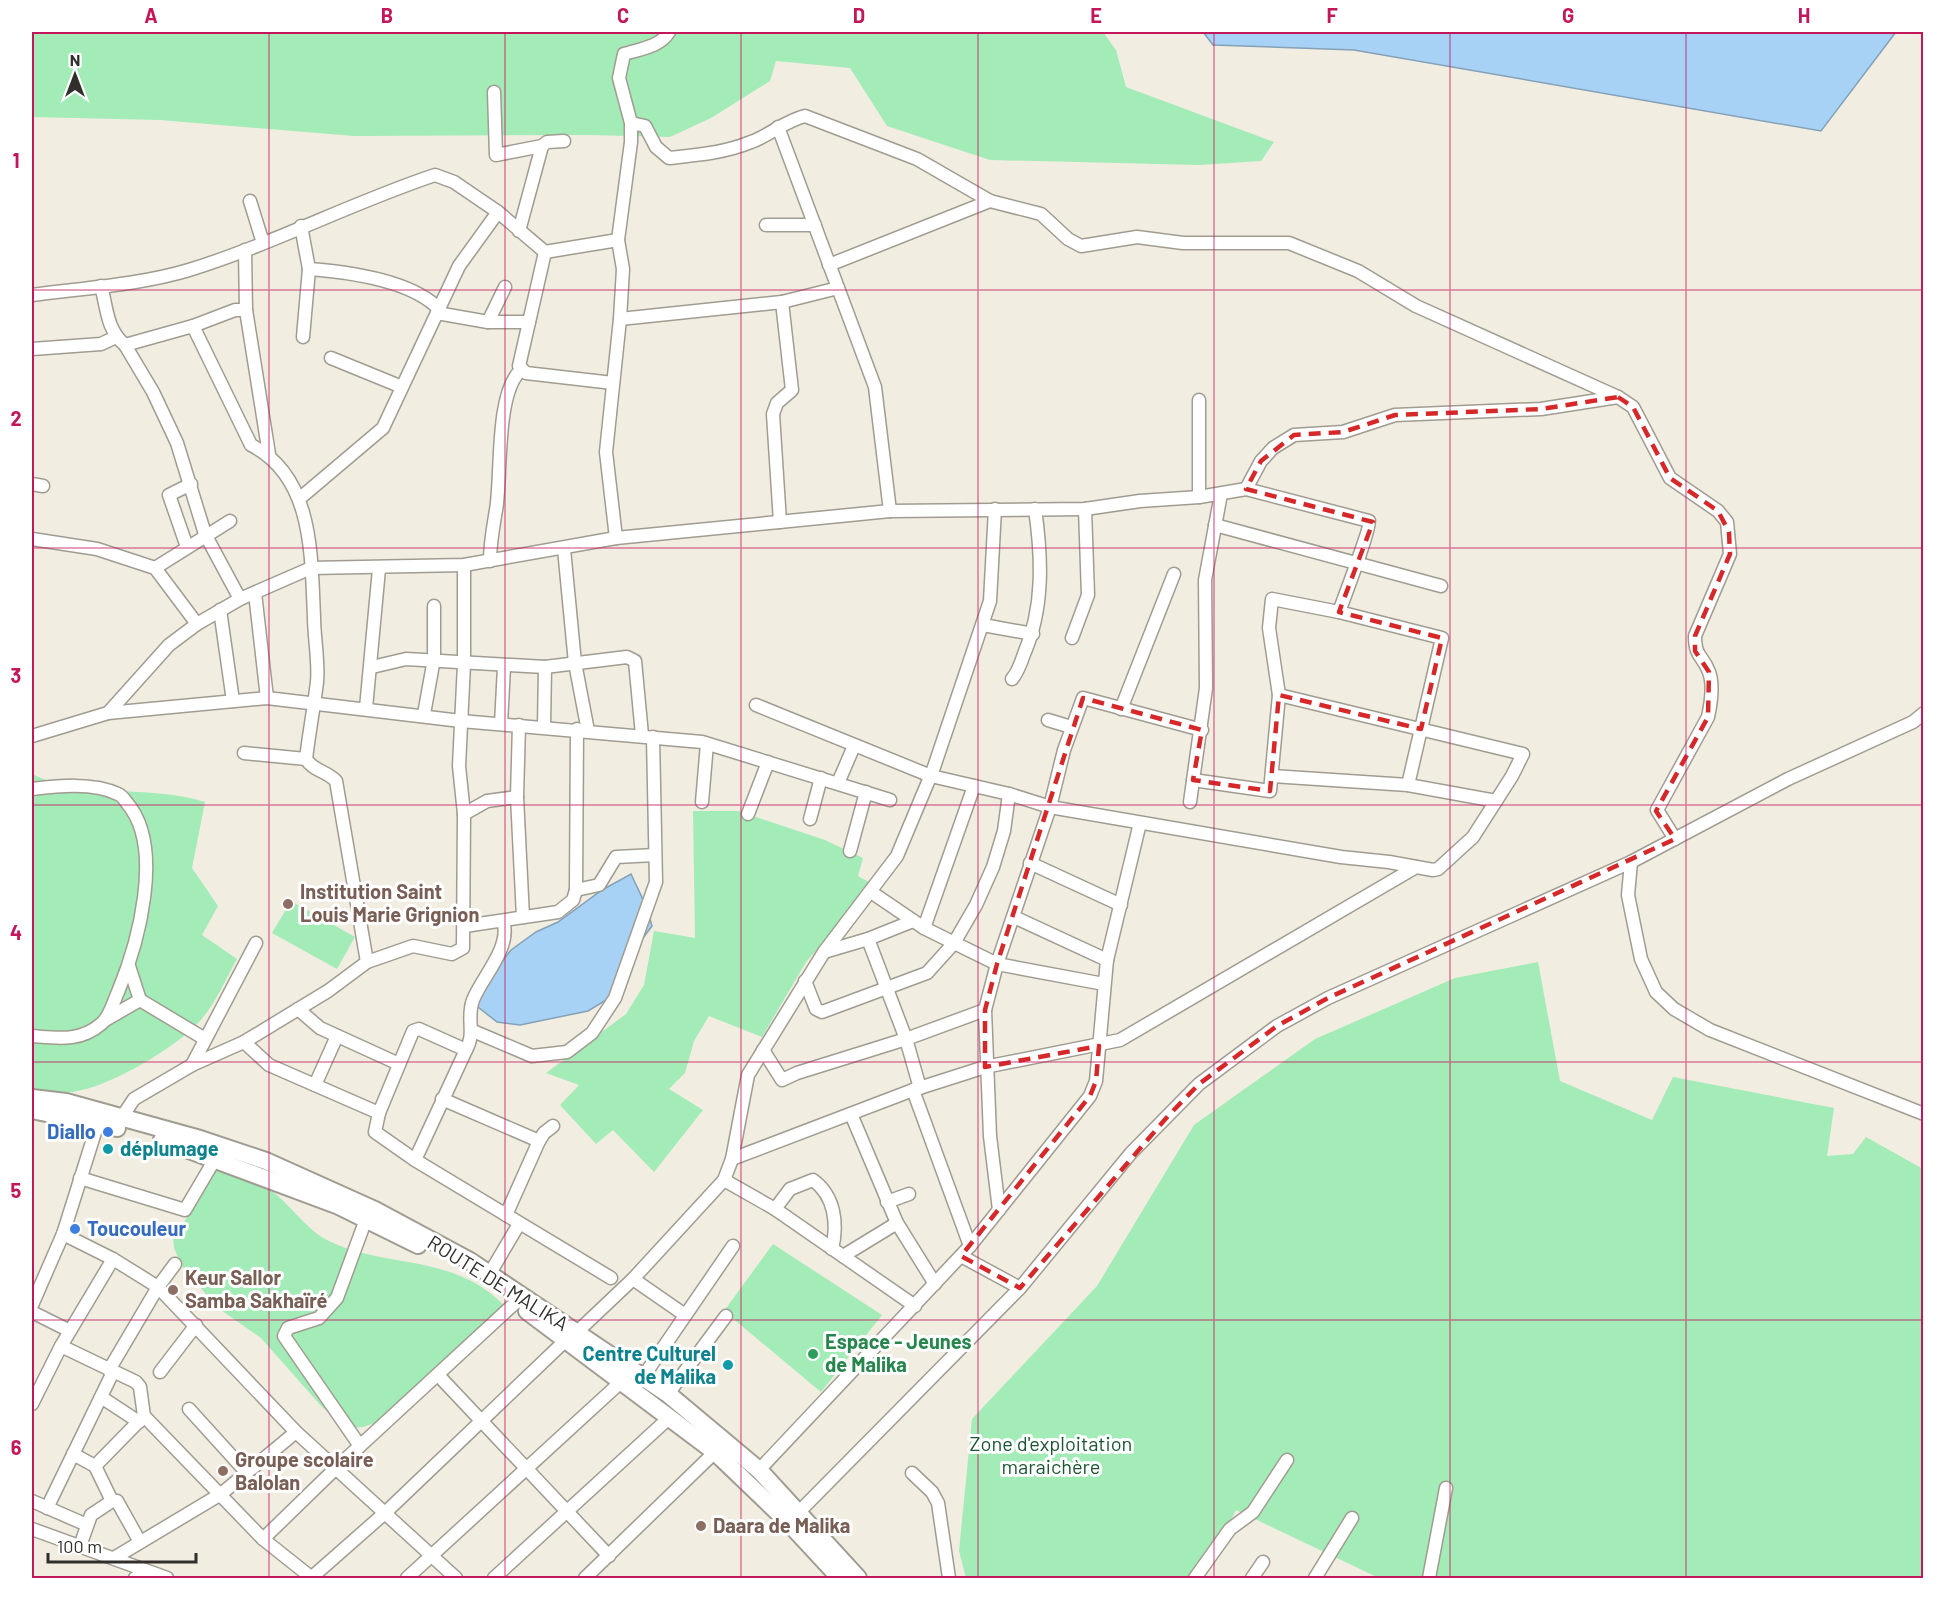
<svg xmlns="http://www.w3.org/2000/svg" width="1955" height="1610" viewBox="0 0 1955 1610" font-family="Barlow,sans-serif">
  <style>
    .green { fill: #a3ebb7 }
    .water { fill: #a7d2f5; stroke: #84a1b8; stroke-width: 1.5 }
    .lines { fill: none; stroke-linecap: round; stroke-linejoin: round }
    .street-casing { stroke: #a19c91; stroke-width: 15 }
    .secondary-casing { stroke: #a19c91; stroke-width: 20 }
    .street { stroke: #fff; stroke-width: 12 }
    .secondary { stroke: #fff; stroke-width: 16 }
    .marked { fill: none; stroke: #d62828; stroke-width: 4.5; stroke-dasharray: 12 8; stroke-linejoin: round }
    .grid { fill: none; stroke: #c2185b; stroke-width: 1.5; stroke-opacity: 0.55 }
    .education-dot { fill: #8d6e63; stroke: #fff; stroke-width: 2 }
    .shop-dot { fill: #3f7fe0; stroke: #fff; stroke-width: 2 }
    .culture-dot { fill: #0f9aa8; stroke: #fff; stroke-width: 2 }
    .leisure-dot { fill: #2e9e5b; stroke: #fff; stroke-width: 2 }
    .labels { text-anchor: middle; stroke-width: 6; stroke-linejoin: round; paint-order: stroke }
    .education-label { font-size: 20px; font-weight: bold; fill: #785e54; stroke: #fff; text-anchor: start }
    .shop-label { font-size: 20px; font-weight: bold; fill: #366cbe; stroke: #fff; text-anchor: end }
    .culture-label { font-size: 20px; font-weight: bold; fill: #0d838f; stroke: #fff; text-anchor: start }
    .street-label { font-size: 20px; fill: #312f2b; stroke: #fff }
    .leisure-label { font-size: 20px; font-weight: bold; fill: #27864d; stroke: #fff; text-anchor: start }
    .park-label { font-size: 20px; fill: #1b5532; stroke: #fff }
    .neatline { fill: none; stroke: #c2185b; stroke-width: 2 }
    .grid-label { font-size: 20px; text-anchor: middle; font-weight: bold; fill: #c2185b }
  </style>
  <rect width="100%" height="100%" fill="#f2ede1"/>
  <g class="green">
    <path d="M32 32H1103L1116 50 1126 87 1274 142 1261 161 1199 165 990 160 887 126 850 68 776 61 770 81 711 118 670 137 588 135 354 136 160 120 32 117Z"/>
    <path d="M32 774C85 800 149 784 205 802L192 868 218 906 202 935 237 959C225 980 214 1008 196 1025 173 1049 114 1083 82 1090 65 1094 48 1094 32 1093Z"/>
    <path d="M693 811H738L825 840 863 858 858 876 874 885 806 962 762 1037 709 1016 694 1041 685 1073 669 1089 703 1110 654 1172 613 1130 596 1144 560 1105 579 1085 546 1073 626 1014 644 985 654 931 695 938Z"/>
    <path d="M291 901 355 937 337 969 272 933Z"/>
    <path d="M1538 962 1560 1081 1652 1120 1673 1077 1834 1108 1827 1156 1853 1154 1866 1137 1923 1169V1578H1379L1236 1510 1202 1578H966L959 1551 972 1419 1097 1286 1194 1125 1315 1039 1455 978Z"/>
    <path d="M213 1166C229 1173 248 1178 264 1186 289 1200 304 1230 331 1242 389 1269 452 1253 505 1306L378 1422 363 1427 352 1428 342 1423 322 1407 261 1338 218 1308 182 1266 174 1248 173 1238 188 1216Z"/>
    <path d="M773 1244 882 1315 821 1392 724 1311Z"/>
  </g>
  <g class="water">
    <path d="M1203 32H1896L1821 131 1354 50 1213 45Z"/>
    <path d="M631 874C640 894 647 904 652 926L634 950 608 999 588 1011 520 1025 497 1022 478 1007 477 993 511 950 536 932 558 922 602 890Z"/>
  </g>
  <g class="lines">
    <defs>
      <g id="street">
        <path d="M494 92 496 155 542 146 547 142 564 141"/>
        <path d="M631 123 645 126 656 147 669 158C697 155 724 153 751 142 770 135 785 121 805 116L917 159 990 201"/>
        <path d="M778 127 875 387 890 511"/>
        <path d="M250 201 263 243"/>
        <path d="M766 225H815"/>
        <path d="M301 226 309 269 303 337"/>
        <path d="M519 231 542 146"/>
        <path d="M245 250 246 310"/>
        <path d="M545 252 519 366 526 373 613 383"/>
        <path d="M829 265 990 201 1041 214 1068 239 1081 246 1137 237 1183 243H1289L1358 271 1416 306 1618 397"/>
        <path d="M309 269C348 272 411 280 439 309"/>
        <path d="M101 286C107 307 106 329 125 345L153 392 177 443 205 534 240 599"/>
        <path d="M32 295C83 288 139 285 189 270 273 244 351 203 435 175L454 182 498 212 545 252 618 240"/>
        <path d="M437 313 488 322H529"/>
        <path d="M620 319 782 302 838 288"/>
        <path d="M488 322 505 287"/>
        <path d="M193 326 251 445C314 477 311 556 314 617 314 638 319 661 317 682 314 707 309 733 306 759 313 771 327 771 336 781L367 962"/>
        <path d="M125 345 193 326 235 310H246L269 454"/>
        <path d="M32 349 101 344 116 337"/>
        <path d="M331 358 402 387"/>
        <path d="M32 484 43 486"/>
        <path d="M1246 489 1261 461 1273 448 1294 435 1343 432 1395 415 1541 409 1618 397 1633 407 1670 478 1718 511 1727 522 1730 554 1695 636C1695 658 1703 655 1709 672 1714 685 1711 703 1708 717L1657 810 1675 839"/>
        <path d="M1199 497V400"/>
        <path d="M299 499 383 428 459 266 498 212"/>
        <path d="M780 522 773 414 777 403 792 390 782 302"/>
        <path d="M1215 525 1441 586"/>
        <path d="M616 538 606 452 620 319 623 269 618 240 631 142V123L619 78 624 54C640 49 660 47 669 32"/>
        <path d="M32 539 97 549 155 568 197 624"/>
        <path d="M187 547 169 495 191 484"/>
        <path d="M564 549 575 663 588 731"/>
        <path d="M490 561C490 543 493 528 496 510 502 476 495 393 521 370"/>
        <path d="M155 568 230 521"/>
        <path d="M255 593 267 698"/>
        <path d="M220 610 233 701"/>
        <path d="M983 625 1033 634"/>
        <path d="M1072 638 1088 595 1085 509"/>
        <path d="M372 667 406 659 545 667 627 657 635 661 642 735"/>
        <path d="M1012 679C1018 672 1021 663 1024 654 1044 608 1042 558 1035 509"/>
        <path d="M756 705 931 776 1009 794 1050 807 1341 857 1389 862 1433 870 1438 869 1473 837 1512 776 1523 754 1279 695"/>
        <path d="M366 708 379 569"/>
        <path d="M1121 709 1174 574"/>
        <path d="M108 713 267 698 461 721 702 742 890 800"/>
        <path d="M424 714 434 659V606"/>
        <path d="M1048 720 1071 727"/>
        <path d="M501 724 504 667"/>
        <path d="M519 725 517 797 523 917"/>
        <path d="M544 726 545 667"/>
        <path d="M32 736 108 713 169 645 197 624 240 599 311 568 464 565 616 538 890 511 1085 509 1140 501 1199 497 1246 489 1369 521C1371 527 1344 598 1339 612"/>
        <path d="M244 753 306 759"/>
        <path d="M1272 776 1408 785 1496 801"/>
        <path d="M1193 780 1270 791 1279 695 1269 628 1272 599 1339 612 1442 638 1408 785"/>
        <path d="M838 783 854 746"/>
        <path d="M32 789C58 786 93 782 118 794 121 795 125 800 127 803 165 847 138 944 118 992 113 1003 110 1017 101 1024 80 1042 58 1038 32 1036"/>
        <path d="M702 802 707 744"/>
        <path d="M1190 802 1206 688 1205 580 1221 494"/>
        <path d="M464 814 487 801 517 797"/>
        <path d="M748 814 768 762"/>
        <path d="M810 819 821 778"/>
        <path d="M850 851 866 792"/>
        <path d="M1631 862 1628 895 1641 959 1656 992 1674 1009 1710 1030 1924 1114"/>
        <path d="M1030 863 1121 905"/>
        <path d="M576 890 599 885 616 857 655 855"/>
        <path d="M871 892 924 928 997 964 1104 984"/>
        <path d="M1014 917 1107 960"/>
        <path d="M503 921C512 947 482 977 473 1000 466 1018 476 1033 466 1050L419 1029 413 1031 379 1113 375 1132 415 1160 611 1278"/>
        <path d="M465 926 558 912 573 900 576 890 577 729"/>
        <path d="M924 928 974 786"/>
        <path d="M868 939 906 1039 920 1088"/>
        <path d="M824 952 868 939 913 921"/>
        <path d="M129 966 140 1000 205 1039"/>
        <path d="M805 981 816 1009 822 1012 927 973 954 943 976 905 993 867 1004 831 1009 794"/>
        <path d="M298 1009 320 1028 399 1064"/>
        <path d="M107 1019 140 1000"/>
        <path d="M473 1031 532 1056 567 1052 592 1033 615 998 656 882 653 737"/>
        <path d="M244 1042 269 1065 379 1113"/>
        <path d="M763 1050 782 1080 797 1073 906 1039 985 1010"/>
        <path d="M192 1065 256 943"/>
        <path d="M315 1085 337 1036"/>
        <path d="M913 1090 970 1246"/>
        <path d="M442 1099 539 1141"/>
        <path d="M851 1114 897 1223 935 1284"/>
        <path d="M122 1117 134 1099 192 1065 244 1042 328 991 367 962 413 946 452 954 463 948 464 814 459 766 464 664V565"/>
        <path d="M732 1159 913 1090 985 1067 1120 1040 1416 867"/>
        <path d="M415 1160 466 1050"/>
        <path d="M80 1178 185 1210 215 1159"/>
        <path d="M724 1180 775 1209 915 1306"/>
        <path d="M887 1202 909 1194"/>
        <path d="M775 1209 790 1189 813 1180C835 1196 838 1224 832 1249"/>
        <path d="M999 1210 990 1136 985 1010 997 964 1050 807 1064 750 1083 698 1202 730"/>
        <path d="M506 1215 539 1141 544 1133 553 1126"/>
        <path d="M63 1234 113 1259 158 1287 296 1432 456 1578"/>
        <path d="M843 1256 897 1223"/>
        <path d="M961 1256 1020 1288"/>
        <path d="M490 1273 519 1224"/>
        <path d="M633 1279 685 1315"/>
        <path d="M32 1305 63 1234 98 1123"/>
        <path d="M32 1312 70 1331"/>
        <path d="M577 1332 633 1279 724 1180 732 1159 748 1075 824 952 897 856 933 770 990 601 995 509"/>
        <path d="M61 1346 136 1382 140 1387 144 1416"/>
        <path d="M109 1370 158 1287 175 1264"/>
        <path d="M160 1372 196 1325"/>
        <path d="M438 1375 609 1556"/>
        <path d="M643 1377 733 1246"/>
        <path d="M668 1394 726 1316"/>
        <path d="M101 1397 139 1422"/>
        <path d="M32 1404 61 1346 113 1259"/>
        <path d="M189 1409 247 1473"/>
        <path d="M360 1446 284 1336 288 1328 319 1318 337 1298 366 1219"/>
        <path d="M73 1454 95 1466 112 1501H117L140 1542"/>
        <path d="M95 1466 144 1416 263 1539 312 1578"/>
        <path d="M759 1470 970 1246 1090 1096 1096 1081 1107 960 1140 823"/>
        <path d="M912 1473 932 1492 938 1503 949 1578"/>
        <path d="M32 1501 87 1525"/>
        <path d="M47 1508 113 1372"/>
        <path d="M794 1517 1020 1288 1131 1153 1199 1084 1277 1026 1328 998 1631 862 1788 779 1913 722 1924 713"/>
        <path d="M32 1529 167 1578"/>
        <path d="M263 1539 335 1469 515 1303"/>
        <path d="M80 1546 91 1515 112 1501"/>
        <path d="M114 1558 221 1494 296 1432"/>
        <path d="M135 1578 149 1572"/>
        <path d="M311 1578 386 1512 566 1340"/>
        <path d="M407 1578 622 1381"/>
        <path d="M494 1578 670 1417"/>
        <path d="M585 1578 715 1452"/>
        <path d="M1195 1578 1230 1529 1253 1512 1287 1460"/>
        <path d="M1252 1578 1263 1562"/>
        <path d="M1315 1578 1352 1518"/>
        <path d="M1429 1578 1446 1488"/>
      </g>
      <g id="secondary">
        <path d="M32 1098 66 1102 200 1139 266 1161 375 1210 470 1261 668 1394 759 1470 858 1578"/>
        <path d="M32 1110 117 1128"/>
        <path d="M162 1140 339 1206 418 1245"/>
        <path d="M527 1311 715 1452 788 1522 840 1578"/>
      </g>
    </defs>
    <use href="#street" class="street-casing"/>
    <use href="#secondary" class="secondary-casing"/>
    <use href="#street" class="street"/>
    <use href="#secondary" class="secondary"/>
  </g>
  <path class="marked" d="M1618 397 1633 407 1670 478 1718 511 1729 532 1730 554 1695 636V651L1709 672 1708 717 1656 811 1675 839 1328 998 1277 1026 1199 1084 1168 1116 1020 1288 961 1256 1090 1096 1096 1081 1099 1046 985 1067V1010L997 964 1083 698 1202 730 1193 780 1270 791 1279 695 1421 729 1442 638 1339 612 1373 522 1246 489 1261 461 1294 435 1343 432 1395 415 1541 409Z"/>
  <path class="grid" d="M269 32V1578M505 32V1578M741 32V1578M978 32V1578M1214 32V1578M1450 32V1578M1686 32V1578M32 290H1924M32 548H1924M32 805H1924M32 1062H1924M32 1320H1924"/>
  <g class="education-dot">
    <circle cx="288" cy="904" r="6"/>
    <circle cx="173" cy="1290" r="6"/>
    <circle cx="223" cy="1471" r="6"/>
    <circle cx="701" cy="1526" r="6"/>
  </g>
  <g class="shop-dot">
    <circle cx="108" cy="1132" r="6"/>
    <circle cx="75" cy="1229" r="6"/>
  </g>
  <g class="culture-dot">
    <circle cx="108" cy="1149" r="6"/>
    <circle cx="728" cy="1365" r="6"/>
  </g>
  <circle class="leisure-dot" cx="813" cy="1354" r="6"/>
  <g class="labels">
    <g class="education-label">
      <text x="300" y="899">Institution Saint<tspan x="300" dy="23">Louis Marie Grignion</tspan></text>
      <text x="185" y="1285">Keur Sallor<tspan x="185" dy="23">Samba Sakhaïré</tspan></text>
      <text x="235" y="1467">Groupe scolaire<tspan x="235" dy="23">Balolan</tspan></text>
      <text x="713" y="1533">Daara de Malika</text>
    </g>
    <g class="shop-label">
      <text x="96" y="1139">Diallo</text>
      <text x="87" y="1236" text-anchor="start">Toucouleur</text>
    </g>
    <g class="culture-label">
      <text x="120" y="1156">déplumage</text>
      <text x="716" y="1361" text-anchor="end">Centre Culturel<tspan x="716" dy="23">de Malika</tspan></text>
    </g>
    <g class="street-label">
      <text transform="translate(498 1283) rotate(32)" y="7">ROUTE DE MALIKA</text>
    </g>
    <g class="leisure-label">
      <text x="825" y="1349">Espace - Jeunes<tspan x="825" dy="23">de Malika</tspan></text>
    </g>
    <g class="park-label">
      <text x="1051" y="1451">Zone d'exploitation<tspan x="1051" dy="23">maraichère</tspan></text>
    </g>
  </g>
  <rect width="1955" height="1610" fill="none" stroke="#ffffff" stroke-width="66"/>
  <g transform="translate(75 75)" stroke="#ffffff" stroke-width="4.5" paint-order="stroke">
  <path d="M0-4.5L10 22L0 15L-10 22Z" fill="#312f2b"/>
  <text y="-9" font-size="16" font-weight="bold" text-anchor="middle" fill="#312f2b">N</text>
  </g>
  <path d="M48 1553v9h148v-9" fill="none" stroke="#312f2b" stroke-width="3"/>
  <text x="57" y="1553" font-size="18" fill="#312f2b" stroke="#ffffff" stroke-width="4.5" paint-order="stroke">100 m</text>
  <rect x="33" y="33" width="1889" height="1544" class="neatline"/>
  <g class="grid-label">
    <text x="151" y="23">A</text>
    <text x="387" y="23">B</text>
    <text x="623" y="23">C</text>
    <text x="859" y="23">D</text>
    <text x="1096" y="23">E</text>
    <text x="1332" y="23">F</text>
    <text x="1568" y="23">G</text>
    <text x="1804" y="23">H</text>
    <text x="16" y="168">1</text>
    <text x="16" y="426">2</text>
    <text x="16" y="683">3</text>
    <text x="16" y="940">4</text>
    <text x="16" y="1198">5</text>
    <text x="16" y="1455">6</text>
  </g>
</svg>
